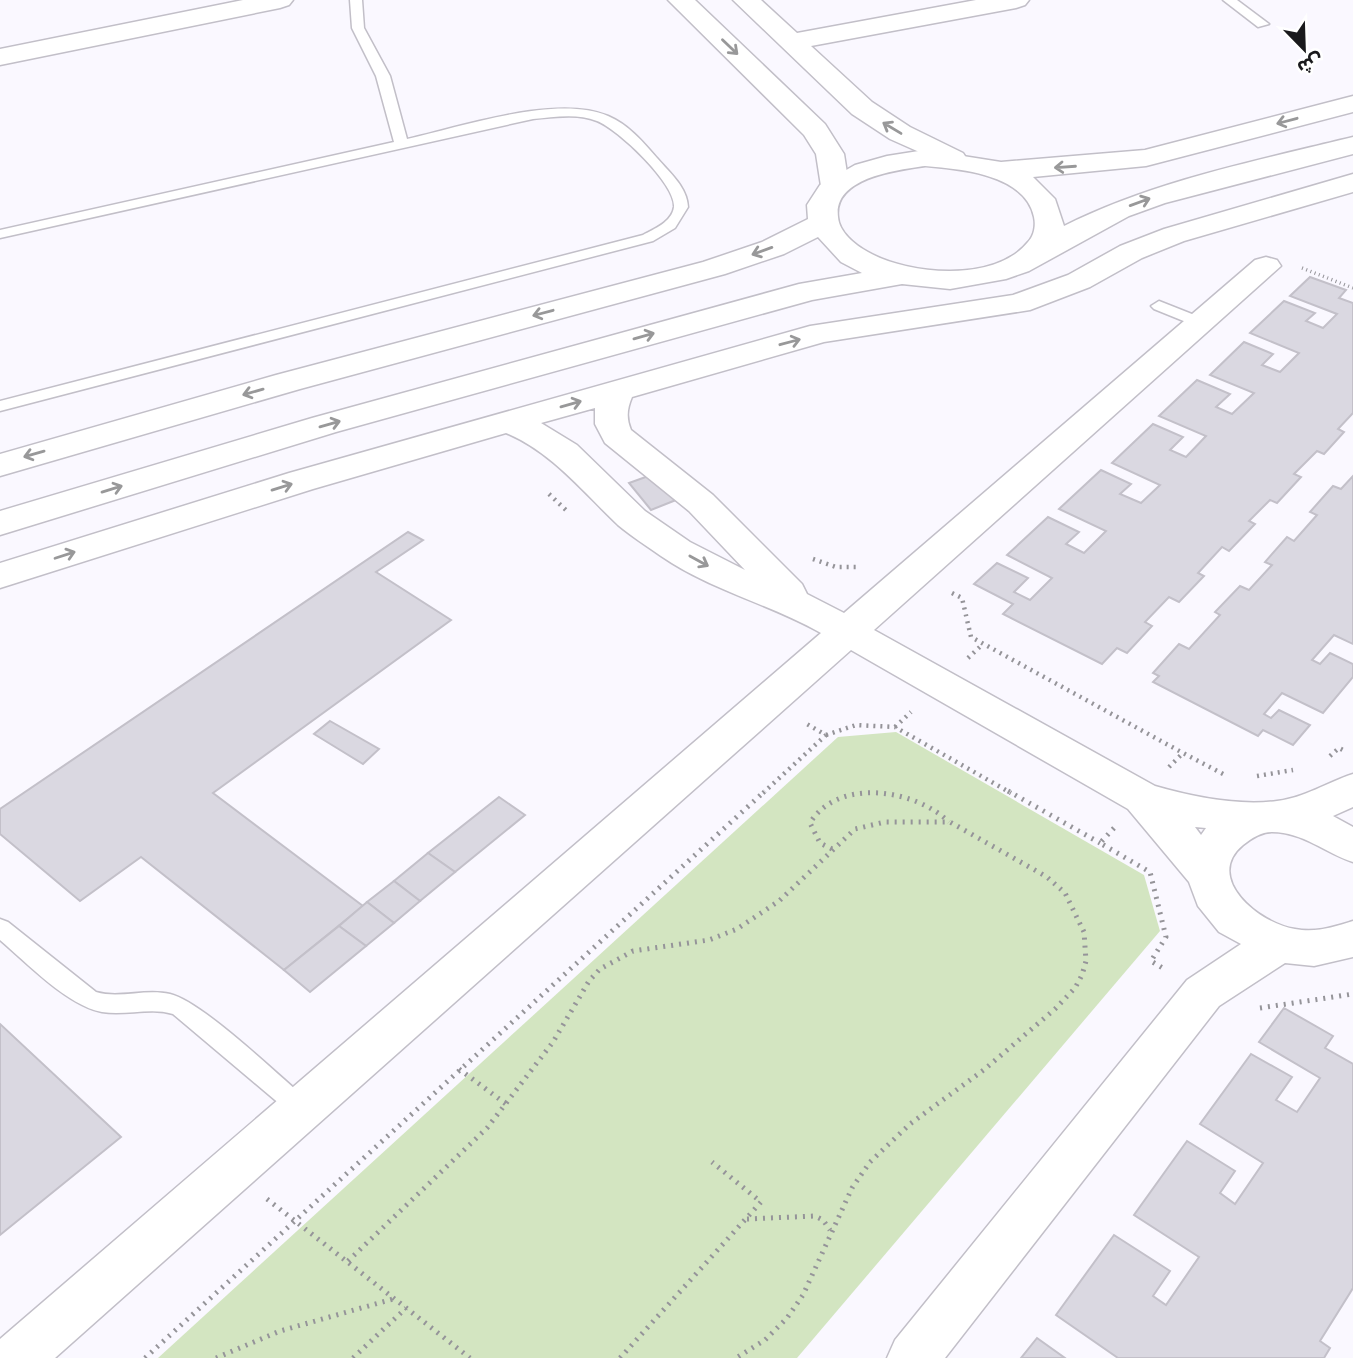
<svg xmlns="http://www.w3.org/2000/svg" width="1353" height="1358" viewBox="0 0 1353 1358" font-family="Raleway,'Noto Sans Arabic',sans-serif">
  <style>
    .green { fill: #d3e5c1 }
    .building { fill: #dad8e1; stroke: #c3c0c9; stroke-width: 2 }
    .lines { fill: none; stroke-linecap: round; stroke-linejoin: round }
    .service-casing { stroke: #c2bfc8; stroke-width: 3 }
    .minor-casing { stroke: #c2bfc8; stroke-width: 3 }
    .secondary-casing { stroke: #c2bfc8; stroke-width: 3 }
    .path-far2 { stroke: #959499; stroke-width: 3.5; stroke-dasharray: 1 3.5; stroke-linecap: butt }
    .path-far1 { stroke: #959499; stroke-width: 4.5; stroke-dasharray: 2 5; stroke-linecap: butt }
    .path { stroke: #959499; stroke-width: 5; stroke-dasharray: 2 6; stroke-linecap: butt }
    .service { fill: #fff; fill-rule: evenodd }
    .minor { fill: #fff; fill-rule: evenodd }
    .secondary { fill: #fff; fill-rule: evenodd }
    .oneway { stroke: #989899 }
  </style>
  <rect width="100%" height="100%" fill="#faf8ff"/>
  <path class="green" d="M896 732 1144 875 1160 931 797 1358H158L838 737Z"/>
  <g class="building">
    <path d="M1310 277 1346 290 1339 298 1353 303V413L1338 429 1344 432 1324 454 1317 451 1294 474 1301 477 1277 503 1270 500 1249 521 1255 524 1229 551 1222 547 1198 573 1204 576 1179 602 1169 597 1145 622 1152 626 1127 653 1117 648 1102 664 1003 614 1013 604 974 584 997 563 1028 578 1014 592 1030 600 1052 578 1007 555 1048 517 1079 532 1066 544 1084 553 1106 531 1059 509 1101 470 1131 484 1120 494 1141 503 1160 485 1112 463 1153 424 1183 437 1170 450 1186 457 1206 436 1159 416 1197 380 1230 394 1216 407 1232 414 1254 393 1210 375 1244 342 1273 354 1262 365 1280 372 1299 353 1250 333 1284 301 1315 313 1306 321 1323 328 1337 314 1290 296Z"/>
    <path d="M654 474 676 500 651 510 629 483Z"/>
    <path d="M1353 476V644L1334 635 1312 660 1320 664 1330 653 1353 664V677L1323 713 1282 693 1264 714 1271 718 1279 710 1310 725 1293 745 1263 730 1258 736 1153 682 1159 676 1153 673 1179 644 1189 649 1220 615 1215 612 1240 586 1249 590 1272 565 1265 562 1287 537 1294 541 1317 515 1310 512 1333 486 1341 489Z"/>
    <path d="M408 532 423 540 376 572 451 620 213 793 363 906 284 970 141 857 80 901 0 834V809Z"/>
    <path d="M330 721 379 749 363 764 314 734Z"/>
    <path d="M499 797 525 815 455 872 428 853Z"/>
    <path d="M428 853 455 872 420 901 394 881Z"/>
    <path d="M394 881 420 901 394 923 367 902Z"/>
    <path d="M367 902 394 923 366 946 339 926Z"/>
    <path d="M339 926 366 946 310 992 284 970Z"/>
    <path d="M1284 1008 1333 1036 1325 1048 1353 1064V1288L1320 1341 1330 1348 1324 1358H1118L1056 1315 1114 1235 1170 1271 1153 1296 1166 1305 1199 1257 1134 1215 1187 1141 1235 1171 1220 1193 1235 1204 1263 1163 1200 1124 1251 1054 1292 1077 1276 1100 1297 1112 1320 1078 1259 1042Z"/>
    <path d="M0 1024 121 1137 0 1235Z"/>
    <path d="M1037 1338 1065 1358H1021Z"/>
  </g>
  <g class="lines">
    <defs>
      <g id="service">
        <path d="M350 0H362L364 28 390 76 407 139C461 127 557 94 608 116 629 125 643 142 657 158 670 173 687 187 688 207L675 228 653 241 0 411V401L643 235C654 229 672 222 674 207 676 184 618 129 597 121 577 113 554 117 533 119L0 238V230L394 142 376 76 352 28Z"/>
        <path d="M1223 0H1237L1269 24 1258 27Z"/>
        <path d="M1159 301 1207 320 1209 323 1201 328 1154 309 1151 306Z"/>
        <path d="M0 919 8 922 96 992C120 999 146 988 170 994 203 1002 280 1077 310 1102L314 1109 310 1116 302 1119 294 1116 173 1014C150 1007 126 1016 102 1012 68 1006 27 963 0 940Z"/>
      </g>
      <g id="minor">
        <path d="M243 0H293L289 5 280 8 0 65V49Z"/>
        <path d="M668 0H695L825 124 844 154 849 186 845 192 835 195 825 192 821 186 816 154 804 135Z"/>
        <path d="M733 0H761L797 33 976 0H1029L1025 5 1016 8 811 46 872 102 910 127 963 153 967 159 963 165 953 167 890 139 852 114Z"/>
        <path d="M1353 174V192L1184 241 1142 258 1090 287 1030 310 824 342 632 397C627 409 626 418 631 430L713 495 802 584 807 594 844 613 1255 260 1266 257 1277 260 1281 266 874 630 1155 786C1193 797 1238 806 1277 801 1304 798 1328 782 1353 774V807L1333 816 1353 827V862C1325 853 1303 832 1272 832 1261 832 1252 838 1243 845 1203 878 1260 924 1295 929 1316 933 1333 927 1353 921V957L1314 966 1285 963 1219 1006 945 1358H887L895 1340 1187 980 1241 944 1219 932 1198 906 1189 882 1128 809 851 650 55 1358H0V1339L821 633C770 604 710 590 661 556 647 546 631 536 618 525 583 492 552 452 506 433L313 489 0 588V563L289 473 810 326 1013 295 1068 275 1120 246 1164 229ZM595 408V424L605 443 689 511 745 570 690 542 645 511 577 445 541 423ZM1195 827 1206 828 1201 835Z"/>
      </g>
      <path id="secondary" d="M1353 96V112L1146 166 1033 177 1055 199 1064 226C1154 181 1255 161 1353 137V154L1165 203 1129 216 1029 271 1006 279 950 289 902 284 812 300 336 432 0 535V511L312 418 799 284 862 273 841 262 818 237 784 254 725 274 300 389 0 476V454L276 375 703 262 762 242 808 219 807 205 820 185 855 165 887 156 925 150 1001 162 1145 150ZM925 166C960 169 1025 174 1034 217 1036 226 1034 236 1028 242 995 283 908 275 868 252 855 245 839 232 838 217 833 178 896 170 925 166Z"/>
    </defs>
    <use href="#service" class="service-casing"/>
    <use href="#minor" class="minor-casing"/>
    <use href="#secondary" class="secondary-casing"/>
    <path class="path-far2" d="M1302 268 1353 288"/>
    <g class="path-far1">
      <path d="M549 494 568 512"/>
      <path d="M813 559 836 567H859"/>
      <path d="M952 593 962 598 971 637 1183 753"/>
      <path d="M968 658 983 644"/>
      <path d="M895 727 911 712"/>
      <path d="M826 735 856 725 895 727 1011 793"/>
      <path d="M1330 756 1339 748 1345 751"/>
      <path d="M1169 767 1183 753 1225 775"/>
      <path d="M1257 776 1293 770"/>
      <path d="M763 793 826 735 805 723"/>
    </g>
    <g class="path">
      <path d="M1008 791 1100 843"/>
      <path d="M1114 828 1100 843 1150 872 1166 937 1151 961 1166 970"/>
      <path d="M832 849 820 843 810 823C838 777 915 789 949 822"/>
      <path d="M1260 1008 1353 994"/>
      <path d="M459 1069 506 1104"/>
      <path d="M267 1199 470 1358"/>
      <path d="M747 1219 815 1216 823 1220 830 1230"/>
      <path d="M348 1261 487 1128 553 1042 589 981 600 969 633 951 709 940 737 929 779 901 855 829 885 822H950L1047 877 1065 893 1084 932 1086 961 1082 975 1075 988 1055 1009 985 1069 910 1124 870 1162 852 1188 803 1295 787 1318 765 1340 736 1358"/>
      <path d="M145 1358 765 791"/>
      <path d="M216 1358 280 1331 393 1299"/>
      <path d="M353 1358 406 1308"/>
      <path d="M620 1358 761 1202 712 1162"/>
    </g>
    <use href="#service" class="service"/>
    <use href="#minor" class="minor"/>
    <use href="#secondary" class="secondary"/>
  </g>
  <defs><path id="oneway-shaft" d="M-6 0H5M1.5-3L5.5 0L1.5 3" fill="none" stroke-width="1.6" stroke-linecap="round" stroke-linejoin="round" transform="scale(1.75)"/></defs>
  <g class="oneway">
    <use href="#oneway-shaft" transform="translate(730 47) rotate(44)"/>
    <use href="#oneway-shaft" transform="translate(1287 121) rotate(165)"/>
    <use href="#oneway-shaft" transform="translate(892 128) rotate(-149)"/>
    <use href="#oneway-shaft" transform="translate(1065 167) rotate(176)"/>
    <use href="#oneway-shaft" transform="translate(1140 202) rotate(-20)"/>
    <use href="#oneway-shaft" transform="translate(762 251) rotate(160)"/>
    <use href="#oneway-shaft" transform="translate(543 313) rotate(165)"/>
    <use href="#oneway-shaft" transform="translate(644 336) rotate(-16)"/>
    <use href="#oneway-shaft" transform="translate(790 342) rotate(-15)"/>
    <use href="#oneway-shaft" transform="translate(253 392) rotate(164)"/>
    <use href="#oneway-shaft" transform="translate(571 404) rotate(-16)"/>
    <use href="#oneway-shaft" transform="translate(330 424) rotate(-16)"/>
    <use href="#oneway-shaft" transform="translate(34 454) rotate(164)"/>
    <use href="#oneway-shaft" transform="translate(282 487) rotate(-17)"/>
    <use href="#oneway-shaft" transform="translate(112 489) rotate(-17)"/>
    <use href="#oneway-shaft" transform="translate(65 555) rotate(-18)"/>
    <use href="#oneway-shaft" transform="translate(699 561) rotate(29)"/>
  </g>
  <g transform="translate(1304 49) rotate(157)" stroke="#ffffff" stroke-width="5" paint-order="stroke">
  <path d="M0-5L12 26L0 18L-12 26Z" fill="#19191c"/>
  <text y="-10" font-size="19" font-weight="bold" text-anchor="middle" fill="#19191c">ش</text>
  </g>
</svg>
